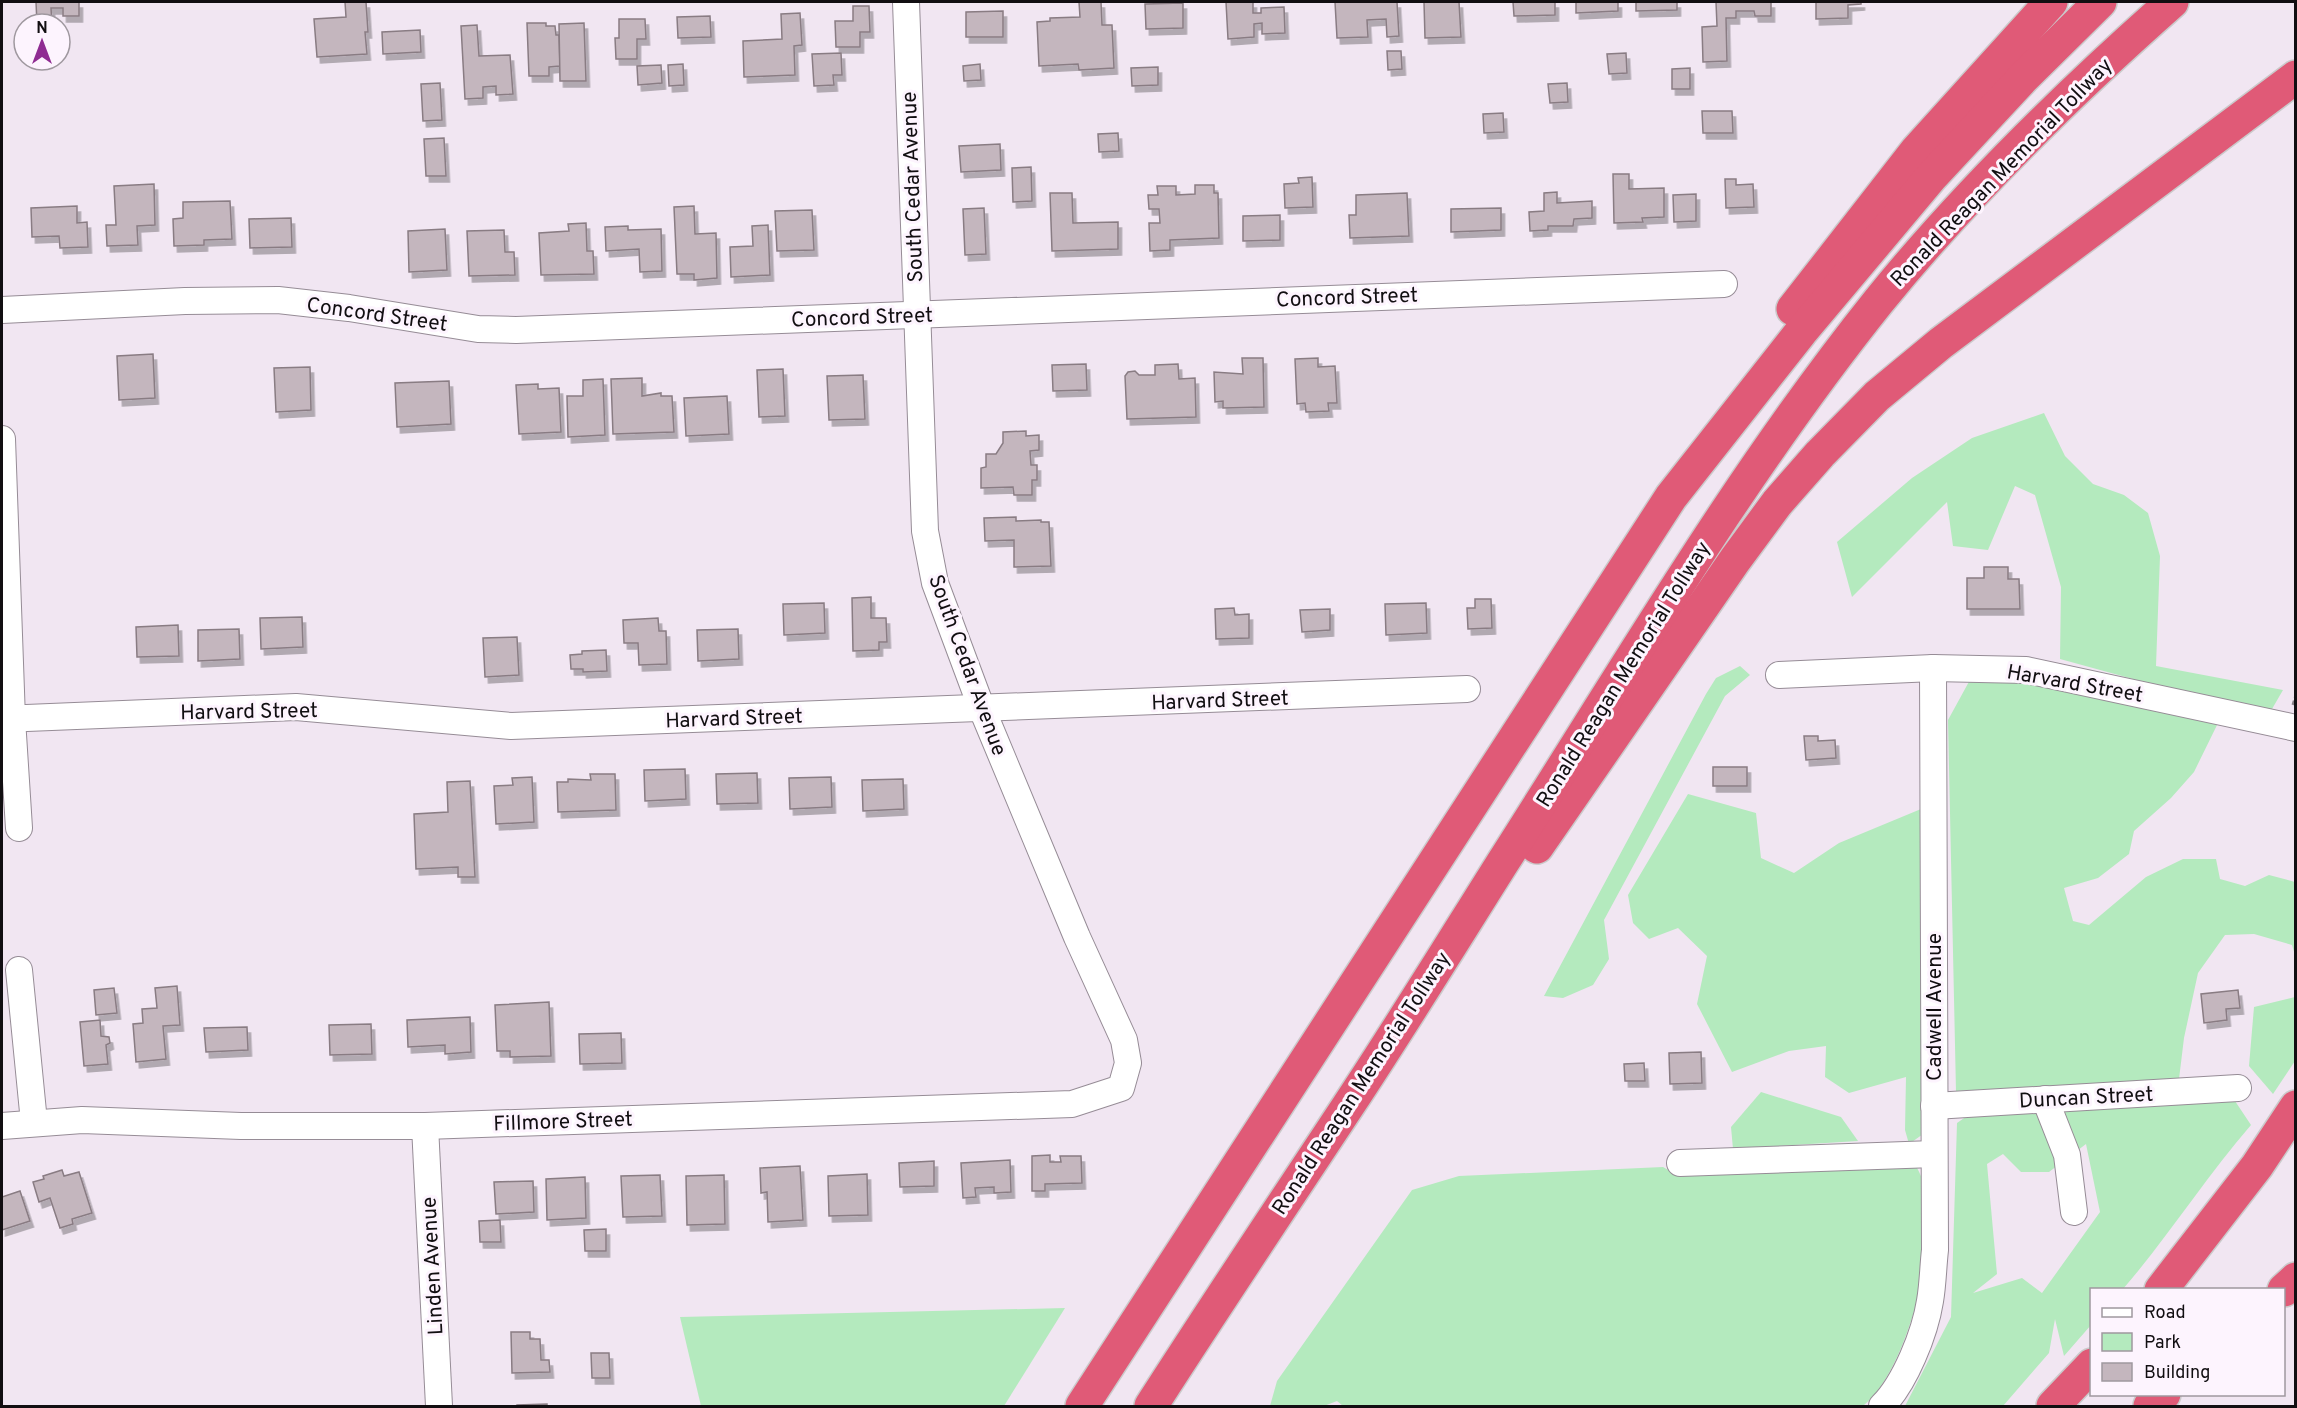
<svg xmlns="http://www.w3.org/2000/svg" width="2297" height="1408" viewBox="0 0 2297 1408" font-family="Overpass,sans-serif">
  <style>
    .green { fill: #b4eabe; fill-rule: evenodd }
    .building { fill: #c4b6be; stroke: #897c83; stroke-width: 1.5; filter: url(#shadow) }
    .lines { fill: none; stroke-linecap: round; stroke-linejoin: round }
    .minor-casing { stroke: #968c96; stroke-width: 28 }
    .highway-casing { stroke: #cbcacb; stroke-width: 36 }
    .path { stroke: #878087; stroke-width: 3; stroke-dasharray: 4.5 3; stroke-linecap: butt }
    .minor { stroke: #fff; stroke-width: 26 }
    .highway { stroke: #e05a77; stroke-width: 33 }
    .labels { text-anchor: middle; stroke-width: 6; stroke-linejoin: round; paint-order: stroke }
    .street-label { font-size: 21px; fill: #110e11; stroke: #fdf4fe }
  </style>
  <defs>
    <filter id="shadow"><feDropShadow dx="3.5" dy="6" stdDeviation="0" flood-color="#0004"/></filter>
  </defs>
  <rect width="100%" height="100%" fill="#f1e6f2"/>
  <g class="green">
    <path d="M2044 413 2065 456 2093 484 2124 495 2148 513 2160 556 2156 666 2283 690 2272 709 2217 702 2060 659 2061 587 2035 495 2015 486 1988 550 1953 546 1947 502 1852 597 1837 542 1912 478 1972 438Z"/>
    <path d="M1740 666 1750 675 1725 696 1604 920 1609 959 1593 985 1563 998 1544 996 1706 694 1716 678Z"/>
    <path d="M1971 678H2031L2219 721 2194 772 2171 798 2134 831 2129 854 2098 878 2064 888 2073 921 2089 925 2146 877 2183 859H2216L2220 879 2245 886 2269 875 2295 882V955L2292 945 2254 934 2225 935 2198 973 2184 1038 2179 1079 1956 1091 1948 720Z"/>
    <path d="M1688 794 1756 813 1761 858 1794 873 1839 843 1921 809 1926 1132 1909 1144 1905 1130 1906 1077 1849 1093 1825 1077 1826 1046 1789 1051 1732 1072 1697 1004 1707 956 1678 928 1649 939 1633 923 1628 895Z"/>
    <path d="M2295 997V1061L2273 1094 2249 1066 2254 1007Z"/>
    <path d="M1761 1092 1841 1117 1858 1141 1733 1149 1731 1127Z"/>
    <path d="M2235 1101 2251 1125C2205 1178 2168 1237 2123 1289L2092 1290 2091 1325 2064 1356 2055 1319 2049 1353 2003 1406H1905L1951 1317 1957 1123 1970 1114ZM2086 1144 2100 1212 2042 1293 2022 1278 1973 1293 1997 1274 1987 1164 2003 1154 2021 1172H2049Z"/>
    <path d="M1916 1166C1926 1183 1925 1195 1925 1214 1926 1229 1928 1246 1926 1261 1919 1303 1897 1379 1863 1406H1343L1337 1401 1324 1406H1270L1277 1381 1412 1190 1459 1176 1663 1167 1677 1175Z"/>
    <path d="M1065 1308 1004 1406H701L680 1317Z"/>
  </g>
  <g class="building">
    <path d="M36 2H79V16H63V8H51L52 24H37Z"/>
    <path d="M345 2H366L368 32H365L367 54 317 57 314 19 346 17Z"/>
    <path d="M1079 2H1101L1102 25H1112L1114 68 1079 70 1078 64 1039 66 1037 22 1050 21V18L1080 17Z"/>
    <path d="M1226 2H1253V13H1261V8L1284 7 1285 33 1262 34V23L1254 24V37L1228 39Z"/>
    <path d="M1335 2H1397L1399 36 1387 37 1386 19 1367 20 1368 37 1337 38Z"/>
    <path d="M1424 2H1459L1461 37 1425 38Z"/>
    <path d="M1513 2H1555V15L1514 16Z"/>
    <path d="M1576 2H1618V11L1576 13Z"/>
    <path d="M1636 2H1677V10L1636 11Z"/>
    <path d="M1716 2H1771V16H1755L1754 11H1736V18H1726L1727 61 1703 62 1702 27 1717 26Z"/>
    <path d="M1816 2H1861V4L1848 5V18L1816 19Z"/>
    <path d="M1183 3V28L1146 29 1145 4Z"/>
    <path d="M853 6H869L870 32H860V47H836L835 21H853Z"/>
    <path d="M1003 11V37H966V12Z"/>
    <path d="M800 13 802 45 794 46 795 75 744 77 743 41 782 39 781 14Z"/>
    <path d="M710 16 711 37 678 38 677 17Z"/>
    <path d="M619 19H645L646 39H637V59H616L615 38H619Z"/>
    <path d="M527 23H546V26H555L556 35H559L560 66 549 67V76H529Z"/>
    <path d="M584 23 586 81H560L559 24Z"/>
    <path d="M477 25 479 56 510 55 513 94 496 95V86L483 87V98L465 99 461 26Z"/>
    <path d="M420 30 421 52 383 54 382 32Z"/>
    <path d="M1387 51H1401L1402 69 1388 70Z"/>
    <path d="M841 53 842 75H833L834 85 814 86 812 54Z"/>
    <path d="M1626 53 1627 73 1609 74 1607 54Z"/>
    <path d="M683 64 684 85 669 86 668 65Z"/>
    <path d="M980 64 981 80 964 81 963 66Z"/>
    <path d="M661 65 662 83 638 85 637 66Z"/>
    <path d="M1158 67V85L1132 86 1131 68Z"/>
    <path d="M1690 68V89H1672V69Z"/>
    <path d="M440 83 442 120 423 121 421 84Z"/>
    <path d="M1567 83 1568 102 1550 103 1548 84Z"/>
    <path d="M1702 111H1732L1733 133H1703Z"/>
    <path d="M1503 113 1504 132 1484 133 1483 114Z"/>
    <path d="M1118 133 1119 151 1099 152 1098 134Z"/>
    <path d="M444 138 446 176H426L424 139Z"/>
    <path d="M1000 144 1001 170 961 172 959 146Z"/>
    <path d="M1031 167 1032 201 1013 202 1012 168Z"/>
    <path d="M1613 174H1629V189L1664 188V217L1642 218 1643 222 1614 223Z"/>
    <path d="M1312 177 1313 207 1285 208 1284 184 1299 183 1298 178Z"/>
    <path d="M1725 179H1736V185L1753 184 1754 207 1726 208Z"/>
    <path d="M154 184 155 225 137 226 138 245 107 246 106 225H116L114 186Z"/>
    <path d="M1195 185H1214V193H1218L1219 238 1170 240V250L1150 251 1149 223H1160L1159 209H1149L1148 195H1158L1157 186H1176V195L1195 194Z"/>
    <path d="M1557 192V203L1592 201V218L1574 219 1573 226H1548V230L1530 231 1529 212 1544 211V193Z"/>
    <path d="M1050 193H1072L1073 223 1118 222V249L1052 251Z"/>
    <path d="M1407 193 1409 236 1350 238 1349 215H1356V195Z"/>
    <path d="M1696 194V221L1674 222 1673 195Z"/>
    <path d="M230 201 232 239 204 240V245L174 246 173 219 183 218V202Z"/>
    <path d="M77 206V223L87 222 88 247 60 248 59 236 32 237 31 208Z"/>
    <path d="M694 206 695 234 716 233 717 278 694 280V274H677L674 207Z"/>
    <path d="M984 208 986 254 965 255 963 209Z"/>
    <path d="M1501 208V230L1451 232V209Z"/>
    <path d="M812 210 814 250 777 251 775 211Z"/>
    <path d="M1280 215V240L1243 241V216Z"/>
    <path d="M291 218 292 247 250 248 249 219Z"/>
    <path d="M586 223 587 251H593L594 274 541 275 539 233 569 231 568 224Z"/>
    <path d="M768 225 770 275 731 277 730 247 753 246 752 226Z"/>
    <path d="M628 226V230L661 229 662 271 640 272 639 249 606 251 605 227Z"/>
    <path d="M445 229 447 270 409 272 408 231Z"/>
    <path d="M504 230 505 252H514L515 275 469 276 467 231Z"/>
    <path d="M153 354 155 398 119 400 117 356Z"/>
    <path d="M1242 358H1263L1264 407 1223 408V401L1215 402 1214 372 1243 374Z"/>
    <path d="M1318 358V367L1335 366 1337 403H1328L1329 411 1306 412 1305 403 1297 404 1295 359Z"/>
    <path d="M1086 364 1087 390 1053 391 1052 365Z"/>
    <path d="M1178 364 1179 379 1195 378 1196 417 1127 419 1125 376 1128 372 1135 371 1139 375H1155V365Z"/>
    <path d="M310 367 311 410 276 412 274 368Z"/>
    <path d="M783 369 785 416 759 417 757 370Z"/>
    <path d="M863 375 865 419 829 420 827 376Z"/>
    <path d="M642 378V396L661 393V396H672L674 432 613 434 611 379Z"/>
    <path d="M603 379 605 435 568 437 567 396H583V380Z"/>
    <path d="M449 381 451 424 397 427 395 383Z"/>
    <path d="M538 384V389L559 388 561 432 519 434 516 385Z"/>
    <path d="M727 396 729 434 686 436 684 398Z"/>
    <path d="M1026 431V436L1039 435V450L1030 451 1031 465H1037V480H1032V495H1014L1013 487 981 488V468L986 467V454H996L1003 443V432Z"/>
    <path d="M1016 517V521L1041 520V522H1049L1051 566 1014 567V540L985 541 984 518Z"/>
    <path d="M1984 567H2008V579H2019L2020 609H1967V578H1984Z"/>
    <path d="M871 597V618H886L887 642H879V650L853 651 852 598Z"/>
    <path d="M1475 599H1491L1492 628 1468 629 1467 608H1475Z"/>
    <path d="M824 603 825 633 784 635 783 604Z"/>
    <path d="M1426 603 1427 633 1386 635 1385 604Z"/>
    <path d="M1234 608 1235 615 1249 614V638L1216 639 1215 609Z"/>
    <path d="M1330 609V630L1302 632 1300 610Z"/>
    <path d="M302 617 303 647 261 649 260 618Z"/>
    <path d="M658 618 659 631H666L667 664 639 665 638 643H624L623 620Z"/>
    <path d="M178 625 179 656 137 657 136 627Z"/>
    <path d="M239 629 240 659 198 661V630Z"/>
    <path d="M738 629 739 659 698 661 697 630Z"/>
    <path d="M517 637 519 675 485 677 483 638Z"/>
    <path d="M606 650 607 671 583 672V669H571L570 655 582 654V651Z"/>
    <path d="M1804 736H1818V741L1835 740 1836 758 1806 760Z"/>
    <rect x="1713" y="767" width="34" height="19"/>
    <path d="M685 769 686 799 645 801 644 770Z"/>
    <path d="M757 773 758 803 717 804 716 774Z"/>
    <path d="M590 774H615L616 810 558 812 557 782H568V779L591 780Z"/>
    <path d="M532 777 534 822 496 824 494 786 513 785 512 778Z"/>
    <path d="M831 777 832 807 790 809 789 778Z"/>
    <path d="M903 779 904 809 863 811 862 780Z"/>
    <path d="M470 781 475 877H458V867L416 869 414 814 448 812 447 782Z"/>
    <path d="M177 986 180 1025 163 1026 166 1059 136 1062 133 1024 143 1023 142 1009 157 1008 155 988Z"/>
    <path d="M114 988 117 1013 96 1015 94 990Z"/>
    <path d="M2238 990 2240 1008 2226 1009 2227 1020 2204 1023 2201 994Z"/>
    <path d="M549 1002 551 1056 510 1057V1051H497L495 1005Z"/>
    <path d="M470 1017 471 1052 445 1054V1045L408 1047 407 1020Z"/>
    <path d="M100 1020 101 1036 109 1037 110 1043 106 1045 108 1064 84 1066 80 1022Z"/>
    <path d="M371 1024 372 1054 330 1055 329 1025Z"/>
    <path d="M247 1027 248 1050 206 1052 204 1028Z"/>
    <path d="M621 1033 622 1063 580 1064 579 1034Z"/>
    <path d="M1701 1052 1702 1083 1670 1084 1669 1053Z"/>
    <path d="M1644 1063 1645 1081H1625L1624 1064Z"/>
    <path d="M1050 1155V1162H1061L1060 1156H1081L1082 1183 1045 1184V1191H1032V1156Z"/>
    <path d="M1010 1160 1011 1192 994 1193V1187L975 1188 976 1197 963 1198 961 1163Z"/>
    <path d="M934 1161V1186L900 1187 899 1163Z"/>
    <path d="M800 1166 803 1220 768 1222 767 1192 761 1193 760 1168Z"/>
    <path d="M62 1170 64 1176 79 1172 92 1213 72 1219 73 1224 60 1228 50 1198 39 1202 33 1182 44 1179 43 1176Z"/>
    <path d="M867 1174 868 1215 829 1216 828 1176Z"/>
    <path d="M660 1175 662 1216 623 1217 621 1176Z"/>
    <path d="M724 1175 725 1224 687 1225 686 1176Z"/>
    <path d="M585 1177 586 1218 547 1220 546 1179Z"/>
    <path d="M533 1181 534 1212 496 1214 494 1182Z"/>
    <path d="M20 1191 30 1221 2 1230V1197Z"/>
    <path d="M500 1220 501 1242H480L479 1221Z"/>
    <path d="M606 1229V1251H585L584 1230Z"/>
    <path d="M511 1332H530V1339H540L541 1360H549L550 1372 512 1373Z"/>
    <path d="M591 1353H609L610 1378H592Z"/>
    <path d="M547 1404V1406H517V1405Z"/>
  </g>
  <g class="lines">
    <defs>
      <g id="minor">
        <path d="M2 310 185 301 278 300 349 308 478 329 516 330 1724 284"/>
        <path d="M2 439 12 719 19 828"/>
        <path d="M1779 675 1933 668 2026 670 2296 728"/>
        <path d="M2 719 296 707 511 726 1467 689"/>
        <path d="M19 970 34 1122"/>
        <path d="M2045 1099 2067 1155 2074 1212"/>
        <path d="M1934 1106 2238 1088"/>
        <path d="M2 1126 82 1120 241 1126H425L1072 1104 1121 1088 1128 1063 1124 1040 1077 937 982 709 935 583 925 531 906 2"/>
        <path d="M425 1126 439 1406"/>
        <path d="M1680 1163 1934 1154"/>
        <path d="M1882 1406C1905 1383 1925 1333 1930 1301 1933 1284 1933 1267 1935 1250L1933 668"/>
      </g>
      <g id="highway">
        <path d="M1793 309 1917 150 2051 2"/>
        <path d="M1537 847 1735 560 1777 503 1820 454 1877 396 1941 343 2296 77"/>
        <path d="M2161 1290 2257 1166 2296 1107"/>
        <path d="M2284 1290 2296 1279"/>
        <path d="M1082 1406 1671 497 1801 332 1932 176 2023 78 2100 2"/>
        <path d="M1151 1406C1215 1306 1282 1206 1348 1106 1401 1026 1452 943 1503 862 1624 673 1738 477 1878 302 1966 193 2068 94 2172 2"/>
        <path d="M2053 1406 2092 1365"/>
        <path d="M2150 1406 2164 1394"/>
      </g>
    </defs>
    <use href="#minor" class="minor-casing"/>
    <use href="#highway" class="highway-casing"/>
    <path class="path" d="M2293 705 2296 695"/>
    <use href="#minor" class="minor"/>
    <use href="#highway" class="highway"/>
  </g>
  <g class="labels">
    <g class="street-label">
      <text transform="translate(2001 172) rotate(-46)" y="7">Ronald Reagan Memorial Tollway</text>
      <text transform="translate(912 187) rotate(-92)" y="7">South Cedar Avenue</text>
      <text transform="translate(1347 297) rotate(-2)" y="7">Concord Street</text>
      <text transform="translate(377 314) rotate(8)" y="7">Concord Street</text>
      <text transform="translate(862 317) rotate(-2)" y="7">Concord Street</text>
      <text transform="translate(968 665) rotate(70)" y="7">South Cedar Avenue</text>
      <text transform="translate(1623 674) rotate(-58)" y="7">Ronald Reagan Memorial Tollway</text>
      <text transform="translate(2075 683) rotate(10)" y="7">Harvard Street</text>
      <text transform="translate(1220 700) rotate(-2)" y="7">Harvard Street</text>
      <text transform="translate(249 711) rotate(-1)" y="7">Harvard Street</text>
      <text transform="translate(734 718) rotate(-2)" y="7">Harvard Street</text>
      <text transform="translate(1934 1007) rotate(-90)" y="7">Cadwell Avenue</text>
      <text transform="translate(1361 1083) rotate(-57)" y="7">Ronald Reagan Memorial Tollway</text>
      <text transform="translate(2086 1097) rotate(-3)" y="7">Duncan Street</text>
      <text transform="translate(563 1121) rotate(-2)" y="7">Fillmore Street</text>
      <text transform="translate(432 1266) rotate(-93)" y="7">Linden Avenue</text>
    </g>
  </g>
  <rect width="2297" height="1408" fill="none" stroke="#110e11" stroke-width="6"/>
  <rect x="2090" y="1288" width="195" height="108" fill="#fdf4fe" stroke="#9f989f" stroke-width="1.5"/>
  <rect x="2102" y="1308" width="30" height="9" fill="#ffffff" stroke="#9f989f" stroke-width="1.5"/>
  <text x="2144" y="1318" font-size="18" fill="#110e11">Road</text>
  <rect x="2102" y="1333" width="30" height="18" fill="#b4eabe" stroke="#9f989f" stroke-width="1.5"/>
  <text x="2144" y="1348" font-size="18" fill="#110e11">Park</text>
  <rect x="2102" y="1363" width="30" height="18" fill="#c4b6be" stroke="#9f989f" stroke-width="1.5"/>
  <text x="2144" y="1378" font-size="18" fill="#110e11">Building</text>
  <g transform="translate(42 42)"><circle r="28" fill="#fdf4fe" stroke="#9f989f" stroke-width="1.5"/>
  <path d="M0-4.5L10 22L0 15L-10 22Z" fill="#8f2b92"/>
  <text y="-9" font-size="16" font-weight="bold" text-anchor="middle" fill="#110e11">N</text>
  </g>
</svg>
